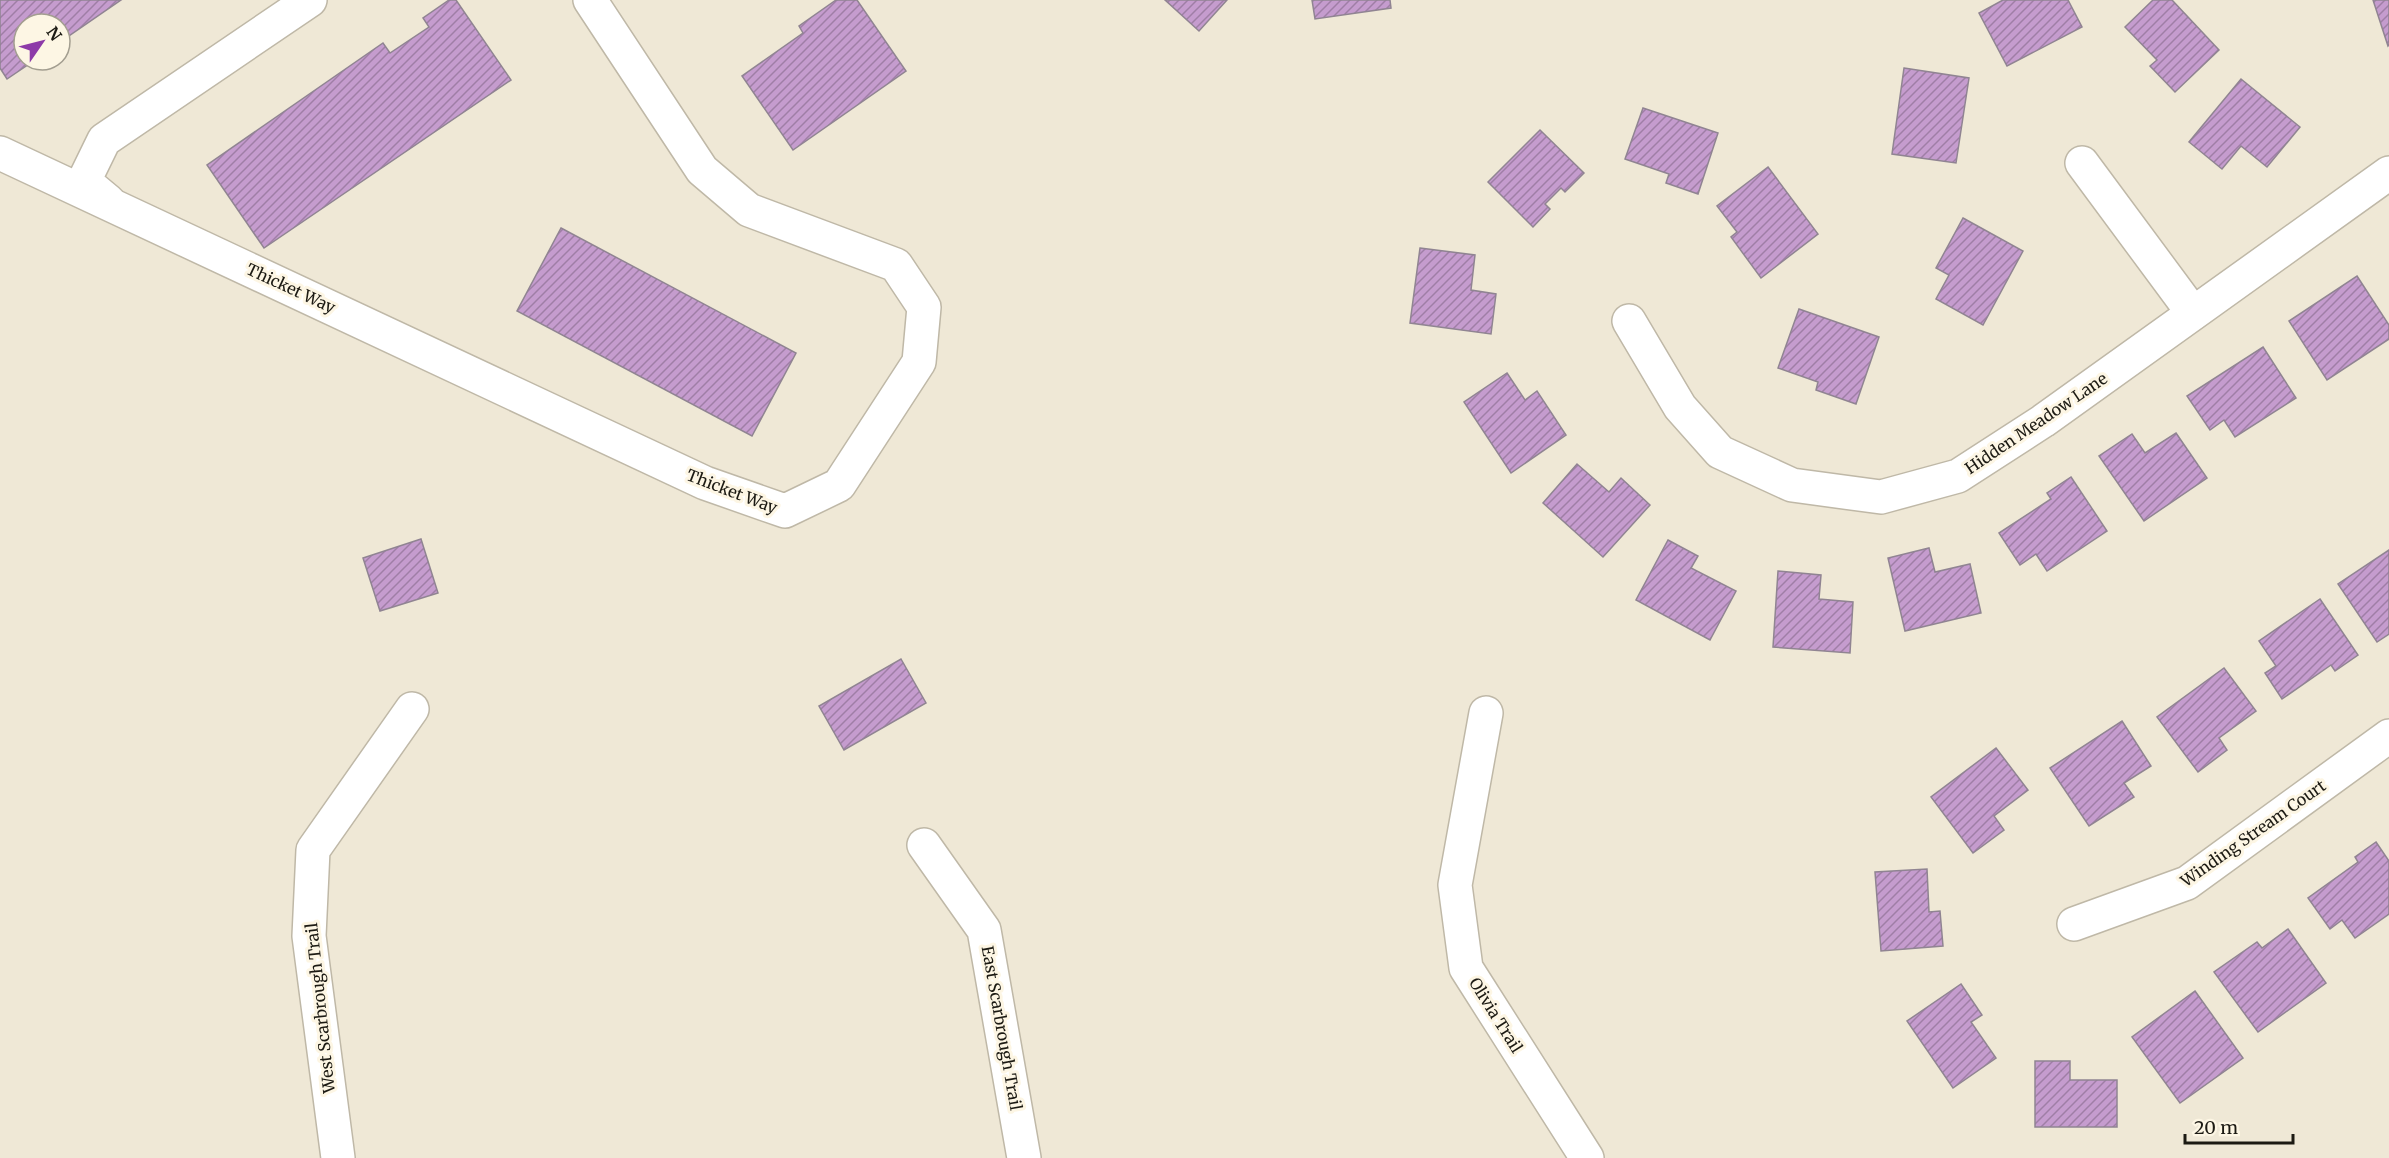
<svg xmlns="http://www.w3.org/2000/svg" width="2389" height="1158" viewBox="0 0 2389 1158" font-family="Merriweather,serif">
  <style>
    .building { fill: url(#building-hatch); stroke: #908492; stroke-width: 1.5 }
    .lines { fill: none; stroke-linecap: round; stroke-linejoin: round }
    .minor-casing { stroke: #bfb8a7; stroke-width: 36 }
    .minor { stroke: #fff; stroke-width: 33 }
    .labels { text-anchor: middle; stroke-width: 6; stroke-linejoin: round; paint-order: stroke }
    .street-label { font-size: 16px; fill: #1c1a13; stroke: #fdf6e4 }
  </style>
  <defs>
    <pattern id="building-hatch" width="6" height="6" patternUnits="userSpaceOnUse" patternTransform="scale(1.5)"><rect width="6" height="6" fill="#c59cce"/><path d="M-1 1l2-2M0 6l6-6M5 7l2-2" fill="none" stroke="#9f7ea6"/></pattern>
  </defs>
  <rect width="100%" height="100%" fill="#efe8d6"/>
  <g class="building">
    <path d="M0 0H121L60 42V24H24V60H35L7 79 0 68Z"/>
    <path d="M449 0H456L511 80 264 248 207 165 383 43 390 53 429 27 423 18Z"/>
    <path d="M836 0H857L906 71 793 150 742 76 803 33 799 26Z"/>
    <path d="M1165 0H1227L1199 31Z"/>
    <path d="M1312 0H1390L1391 8 1315 19Z"/>
    <path d="M2003 0H2068L2082 27 2007 66 1979 13Z"/>
    <path d="M2153 0H2172L2219 50 2175 92 2150 66 2157 60 2125 27Z"/>
    <path d="M2373 0H2389V45L2388 46Z"/>
    <path d="M1904 68 1969 78 1956 163 1892 154Z"/>
    <path d="M2241 79 2300 127 2267 167 2241 146 2222 169 2189 142Z"/>
    <path d="M1643 108 1718 133 1698 194 1666 183 1669 174 1625 159Z"/>
    <path d="M1540 130 1584 173 1565 192 1561 188 1545 204 1550 209 1533 227 1488 182Z"/>
    <path d="M1768 167 1818 234 1761 278 1731 237 1737 232 1717 206Z"/>
    <path d="M1963 218 2023 251 1983 325 1936 299 1949 275 1936 268Z"/>
    <path d="M561 228 796 353 752 436 517 311Z"/>
    <path d="M1420 248 1475 255 1471 290 1496 294 1491 334 1410 323Z"/>
    <path d="M2357 276 2389 325V339L2327 380 2289 321Z"/>
    <path d="M1799 309 1879 337 1856 404 1816 390 1818 382 1778 368Z"/>
    <path d="M2263 347 2296 398 2235 437 2224 420 2210 430 2187 396Z"/>
    <path d="M1507 373 1525 400 1537 391 1566 435 1511 473 1464 402Z"/>
    <path d="M2176 433 2207 478 2144 521 2099 456 2132 434 2145 453Z"/>
    <path d="M1577 464 1609 492 1621 478 1650 505 1603 557 1543 503Z"/>
    <path d="M2071 477 2107 531 2047 571 2036 554 2020 565 1999 533 2051 499 2047 493Z"/>
    <path d="M421 539 438 593 380 611 363 558Z"/>
    <path d="M1668 540 1698 556 1691 568 1736 591 1710 640 1636 600Z"/>
    <path d="M1929 548 1935 572 1970 564 1981 613 1905 631 1888 558Z"/>
    <path d="M2389 550V634L2377 642 2338 584Z"/>
    <path d="M1778 571 1821 575 1819 599 1853 602 1850 653 1773 647Z"/>
    <path d="M2320 599 2358 655 2335 671 2331 665 2282 699 2265 673 2276 666 2259 641Z"/>
    <path d="M901 659 926 703 844 750 819 706Z"/>
    <path d="M2224 668 2256 711 2219 738 2227 750 2198 772 2157 717Z"/>
    <path d="M2122 721 2151 766 2124 783 2134 797 2089 826 2050 768Z"/>
    <path d="M1996 748 2028 790 1994 816 2004 830 1973 853 1931 797Z"/>
    <path d="M2376 842 2389 861V914L2355 938 2342 920 2330 929 2308 898 2358 862 2355 857Z"/>
    <path d="M1927 869 1929 912 1940 911 1943 946 1881 951 1875 872Z"/>
    <path d="M2288 929 2326 983 2258 1032 2214 972 2257 942 2262 948Z"/>
    <path d="M1961 984 1982 1015 1971 1022 1996 1058 1953 1088 1907 1021Z"/>
    <path d="M2195 991 2243 1058 2180 1103 2132 1037Z"/>
    <path d="M2035 1061H2070V1080H2117V1127H2035Z"/>
  </g>
  <g class="lines">
    <defs>
      <g id="minor">
        <path d="M0 153 705 483 785 511 839 485 919 362 924 307 896 265 749 210 702 170 590 0"/>
        <path d="M2082 163 2193 313"/>
        <path d="M108 201 84 181 104 140 310 0"/>
        <path d="M1629 321 1680 407 1720 452 1792 485 1881 497 1958 476 2043 421 2389 173"/>
        <path d="M1486 713 1455 885 1466 968 1587 1158"/>
        <path d="M924 845 984 930 1024 1158"/>
        <path d="M2074 924 2187 883 2389 736"/>
        <path d="M338 1158 309 936 313 850 412 709"/>
      </g>
    </defs>
    <use href="#minor" class="minor-casing"/>
    <use href="#minor" class="minor"/>
  </g>
  <g class="labels">
    <g class="street-label">
      <text transform="translate(291 288) rotate(25)" y="6">Thicket Way</text>
      <text transform="translate(2036 423) rotate(-34)" y="6">Hidden Meadow Lane</text>
      <text transform="translate(732 491) rotate(21)" y="6">Thicket Way</text>
      <text transform="translate(2253 833) rotate(-35)" y="6">Winding Stream Court</text>
      <text transform="translate(320 1008) rotate(-96)" y="6">West Scarbrough Trail</text>
      <text transform="translate(1496 1015) rotate(58)" y="6">Olivia Trail</text>
      <text transform="translate(1002 1028) rotate(80)" y="6">East Scarbrough Trail</text>
    </g>
  </g>
  <g transform="translate(42 42) rotate(55)"><circle r="28" fill="#fdf6e4" stroke="#a39e90" stroke-width="1.5"/>
  <path d="M0-4.5L10 22L0 15L-10 22Z" fill="#8d3aa8"/>
  <text y="-9" font-size="16" font-weight="bold" text-anchor="middle" fill="#1c1a13">N</text>
  </g>
  <path d="M2185 1134v9h108v-9" fill="none" stroke="#1c1a13" stroke-width="3"/>
  <text x="2194" y="1134" font-size="18" fill="#1c1a13" stroke="#fdf6e4" stroke-width="4.5" paint-order="stroke">20 m</text>
</svg>
